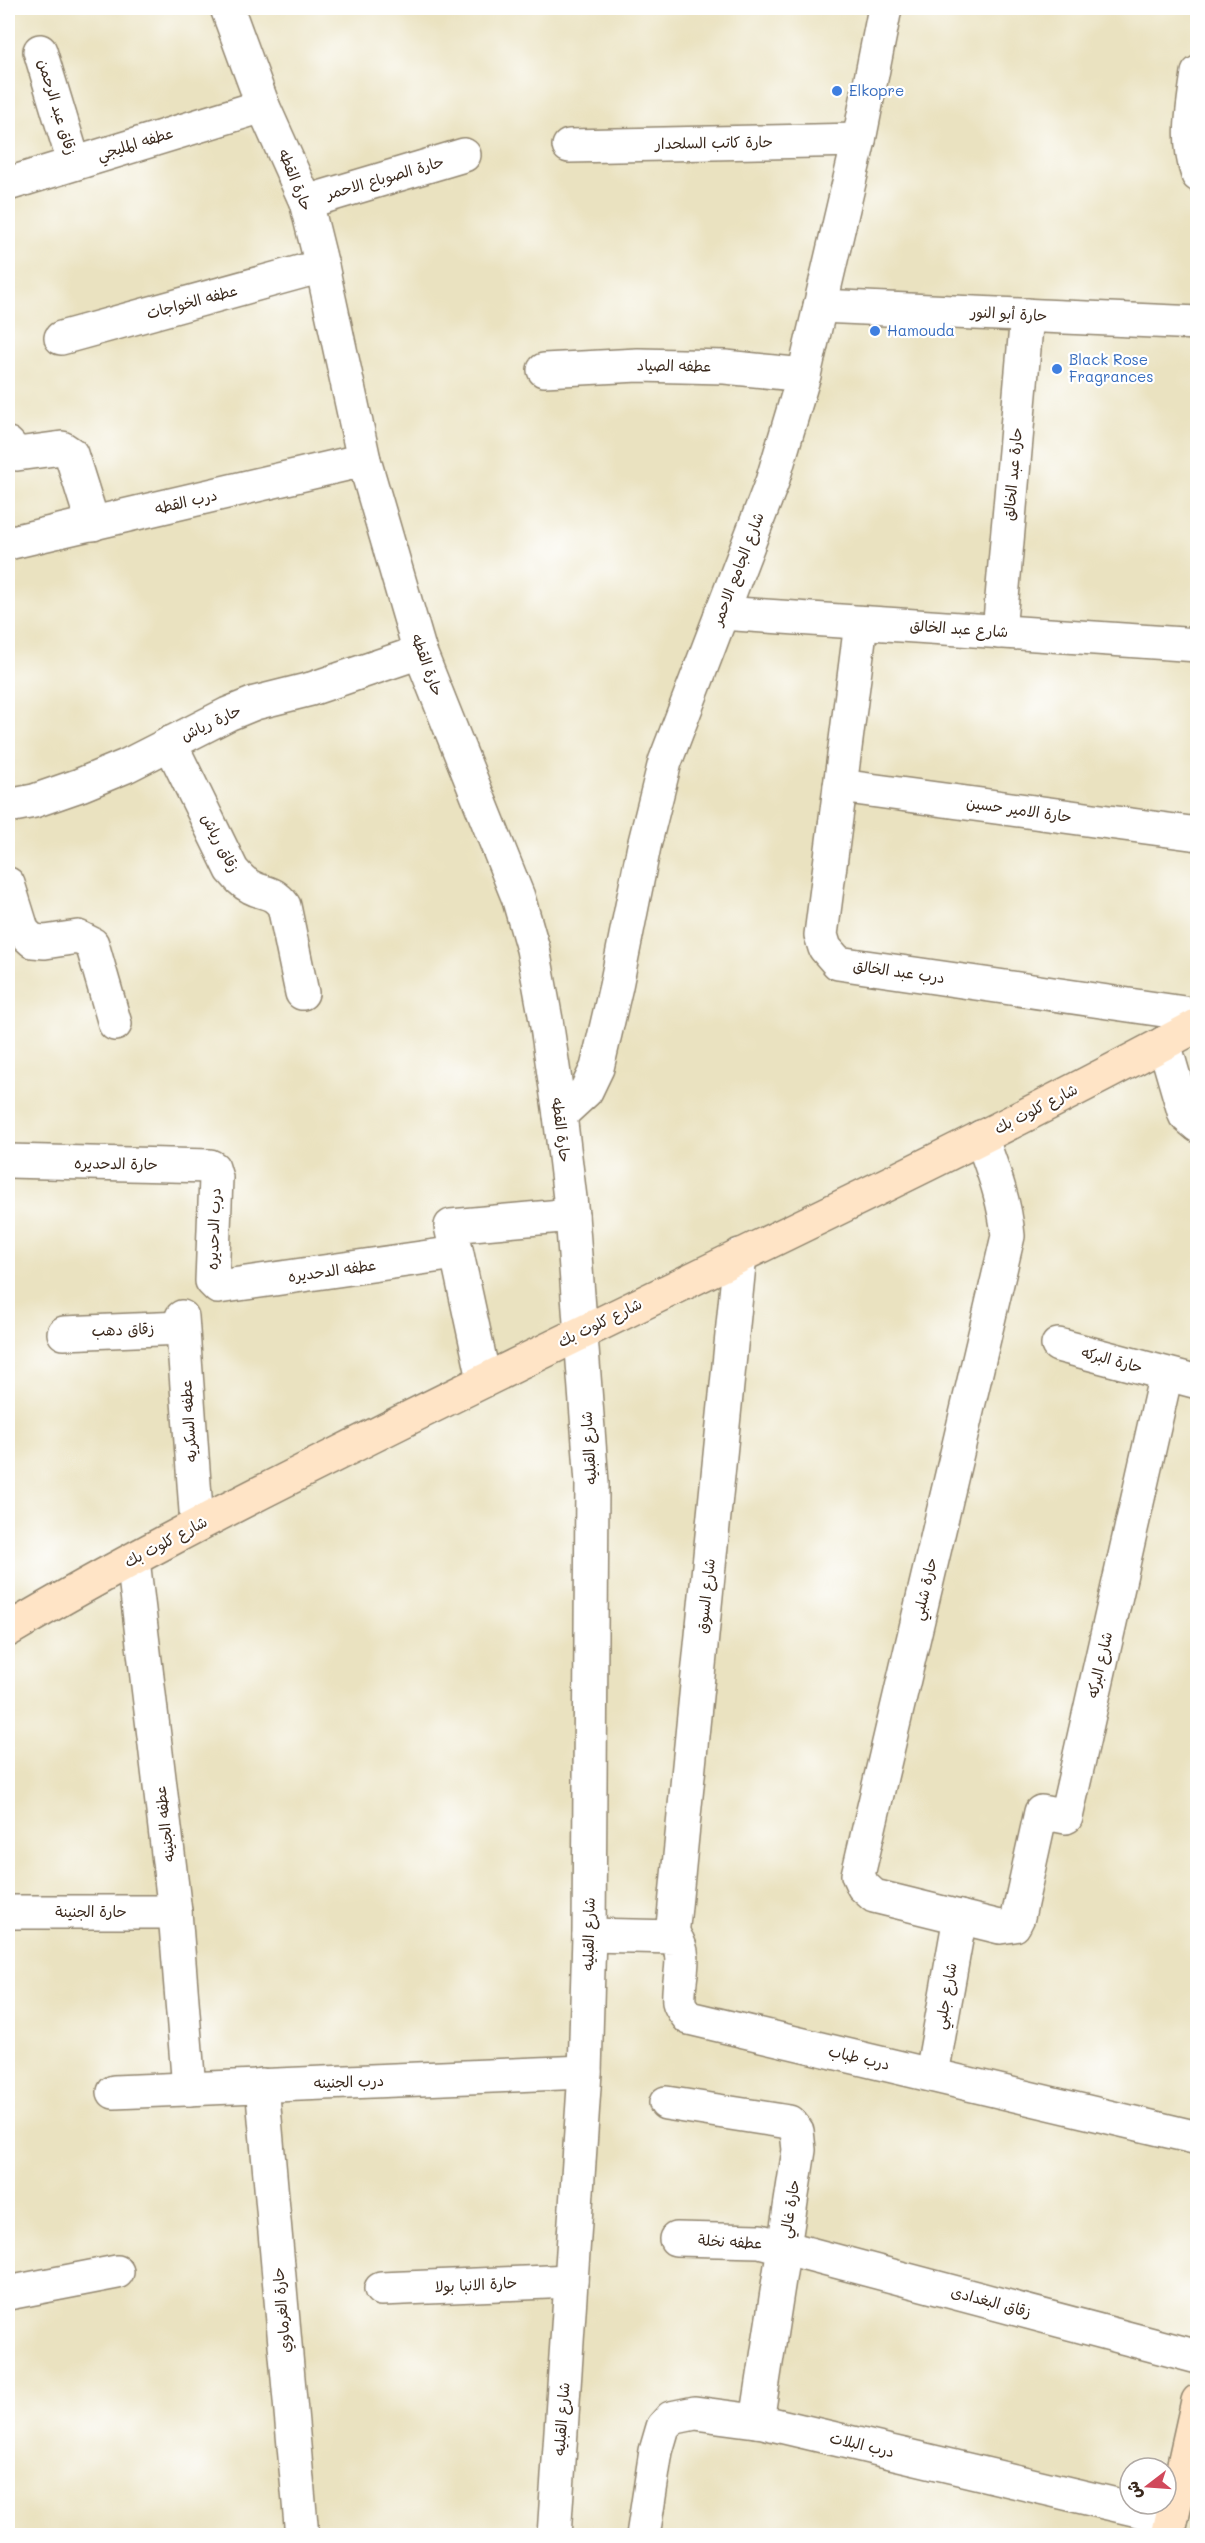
<svg xmlns="http://www.w3.org/2000/svg" width="1205" height="2543" viewBox="0 0 1205 2543" font-family="Mali,'Playpen Sans Arabic',sans-serif">
  <style>
    .lines { fill: none; stroke-linecap: round; stroke-linejoin: round }
    .street-casing { stroke: #92866f; stroke-width: 36 }
    .secondary-casing { stroke: #92866f; stroke-width: 36 }
    .street { stroke: #fff; stroke-width: 33 }
    .secondary { stroke: #ffe4c6; stroke-width: 33 }
    .shop-dot { fill: #3f7fe0; stroke: #fff; stroke-width: 2 }
    .labels { text-anchor: middle; stroke-width: 4.5; stroke-linejoin: round; paint-order: stroke }
    .shop-label { font-size: 15px; fill: #366cbe; stroke: #fff; text-anchor: start }
    .street-label { font-size: 15px; fill: #3b2a1e; stroke: #fff }
  </style>
  <rect width="100%" height="100%" fill="#fff"/>
  <filter id="ink" filterUnits="userSpaceOnUse"><feTurbulence type="fractalNoise" baseFrequency=".0167" numOctaves="2"/><feDisplacementMap in="SourceGraphic" scale="12" xChannelSelector="R" yChannelSelector="G"/><feConvolveMatrix kernelMatrix="1 2 1 2 8 2 1 2 1" color-interpolation-filters="sRGB"/></filter>
  <filter id="wash" filterUnits="userSpaceOnUse"><feTurbulence type="fractalNoise" baseFrequency=".008" numOctaves="4" result="noise"/><feDisplacementMap in="SourceGraphic" scale="24" xChannelSelector="R" yChannelSelector="G"/><feGaussianBlur stdDeviation="1.35" result="paint"/><feColorMatrix in="noise" values="0 0 0 0 0 0 0 0 0 0 0 0 0 0 0 0 0 1.4 0 .05"/><feComposite in="paint" operator="in"/></filter>
  <g filter="url(#wash)">
    <rect width="100%" height="100%" fill="#eae2c0"/>
  </g>
  <g filter="url(#ink)">
    <g class="lines">
      <defs>
        <g id="street">
          <path d="M227 8 263 106 306 202 322 266 364 460 420 652 518 897 533 949 546 1020 560 1115 572 1215 592 1483 589 1935 585 2072 554 2536"/>
          <path d="M40 51 74 163"/>
          <path d="M1198 73C1193 109 1186 141 1198 175"/>
          <path d="M569 146 859 140"/>
          <path d="M8 184 263 106"/>
          <path d="M306 202 464 155"/>
          <path d="M820 306 1198 323"/>
          <path d="M61 338 322 266"/>
          <path d="M544 370 638 365 725 367 804 375"/>
          <path d="M8 444 17 454 62 448 71 454 93 524"/>
          <path d="M8 543 364 460"/>
          <path d="M721 613 1198 645"/>
          <path d="M861 623 821 935 825 948 838 963 1198 1015"/>
          <path d="M999 632 1027 315"/>
          <path d="M170 743 232 870C238 877 243 883 251 887 266 895 272 890 284 906L302 993"/>
          <path d="M840 786 1198 834"/>
          <path d="M8 806 34 801 80 785 126 766 228 714 255 703 311 689 420 652"/>
          <path d="M8 884 23 932 33 941 45 942 78 937 92 944 115 1024"/>
          <path d="M1164 1043 1185 1115 1198 1126"/>
          <path d="M560 1115 586 1091 597 1068 616 986 644 846 665 762 772 482 804 375 859 140 885 8"/>
          <path d="M981 1137C993 1170 1005 1201 1008 1236L858 1875 863 1886 874 1896 1000 1927 1014 1925 1018 1917 1041 1812 1066 1817 1166 1374"/>
          <path d="M8 1161 210 1166 213 1168 216 1178 212 1281 218 1287 456 1253"/>
          <path d="M182 1317 197 1525"/>
          <path d="M64 1333 182 1328"/>
          <path d="M1058 1345 1198 1382"/>
          <path d="M484 1379 451 1226 572 1215"/>
          <path d="M133 1560 175 1912 189 2089"/>
          <path d="M8 1912H175"/>
          <path d="M589 1935 675 1937C689 1958 677 1979 679 2002 680 2007 685 2013 689 2018L1198 2138"/>
          <path d="M672 1936 740 1255"/>
          <path d="M932 2074 960 1917"/>
          <path d="M262 2085 302 2536"/>
          <path d="M114 2092 585 2072"/>
          <path d="M666 2103 789 2122 797 2131 799 2150 757 2421"/>
          <path d="M676 2239 760 2241 1198 2357"/>
          <path d="M381 2289 571 2281"/>
          <path d="M8 2293 117 2272"/>
          <path d="M643 2536 656 2451 663 2427 671 2418 695 2413 763 2422 1172 2518"/>
        </g>
        <g id="secondary">
          <path d="M8 1630C114 1567 223 1511 333 1456 620 1310 914 1178 1198 1025"/>
          <path d="M1168 2536 1198 2401"/>
        </g>
      </defs>
      <use href="#street" class="street-casing"/>
      <use href="#secondary" class="secondary-casing"/>
      <use href="#street" class="street"/>
      <use href="#secondary" class="secondary"/>
    </g>
  </g>
  <g class="shop-dot">
    <circle cx="837" cy="91" r="6"/>
    <circle cx="875" cy="331" r="6"/>
    <circle cx="1057" cy="369" r="6"/>
  </g>
  <g class="labels">
    <g class="shop-label">
      <text x="849" y="96">Elkopre</text>
      <text x="887" y="336">Hamouda</text>
      <text x="1069" y="365">Black Rose<tspan x="1069" dy="17">Fragrances</tspan></text>
    </g>
    <g class="street-label">
      <text transform="translate(57 107) rotate(73)" y="5">زقاق عبد الرحمن</text>
      <text transform="translate(714 143) rotate(-1)" y="5">حارة كاتب السلحدار</text>
      <text transform="translate(135 144) rotate(-17)" y="5">عطفه المليجي</text>
      <text transform="translate(385 178) rotate(-16)" y="5">حارة الصوباع الاحمر</text>
      <text transform="translate(295 180) rotate(68)" y="5">حارة القطه</text>
      <text transform="translate(192 302) rotate(-15)" y="5">عطفه الخواجات</text>
      <text transform="translate(1009 314) rotate(3)" y="5">حارة أبو النور</text>
      <text transform="translate(674 366) rotate(1)" y="5">عطفه الصياد</text>
      <text transform="translate(1013 474) rotate(-85)" y="5">حارة عبد الخالق</text>
      <text transform="translate(186 502) rotate(-13)" y="5">درب القطه</text>
      <text transform="translate(738 569) rotate(-69)" y="5">شارع الجامع الاحمر</text>
      <text transform="translate(959 629) rotate(4)" y="5">شارع عبد الخالق</text>
      <text transform="translate(427 665) rotate(70)" y="5">حارة القطه</text>
      <text transform="translate(211 723) rotate(-25)" y="5">حارة رياش</text>
      <text transform="translate(1019 810) rotate(8)" y="5">حارة الامير حسين</text>
      <text transform="translate(220 843) rotate(62)" y="5">زقاق رياش</text>
      <text transform="translate(899 972) rotate(8)" y="5">درب عبد الخالق</text>
      <text transform="translate(1036 1109) rotate(-27)" y="5">شارع كلوت بك</text>
      <text transform="translate(561 1130) rotate(83)" y="5">حارة القطه</text>
      <text transform="translate(116 1164) rotate(1)" y="5">حارة الدحديره</text>
      <text transform="translate(214 1229) rotate(-88)" y="5">درب الدحديره</text>
      <text transform="translate(332 1271) rotate(-8)" y="5">عطفه الدحديره</text>
      <text transform="translate(600 1323) rotate(-26)" y="5">شارع كلوت بك</text>
      <text transform="translate(123 1330) rotate(-2)" y="5">زقاق دهب</text>
      <text transform="translate(1112 1360) rotate(15)" y="5">حارة البركه</text>
      <text transform="translate(189 1421) rotate(-94)" y="5">عطفه السكريه</text>
      <text transform="translate(589 1448) rotate(-94)" y="5">شارع القبليه</text>
      <text transform="translate(166 1542) rotate(-28)" y="5">شارع كلوت بك</text>
      <text transform="translate(925 1589) rotate(-77)" y="5">حارة شلبي</text>
      <text transform="translate(706 1596) rotate(-84)" y="5">شارع السوق</text>
      <text transform="translate(1100 1665) rotate(-77)" y="5">شارع البركه</text>
      <text transform="translate(165 1824) rotate(-97)" y="5">عطفه الجنينه</text>
      <text x="91" y="1917">حارة الجنينة</text>
      <text transform="translate(589 1934) rotate(-89)" y="5">شارع القبليه</text>
      <text transform="translate(946 1996) rotate(-80)" y="5">شارع جلبي</text>
      <text transform="translate(859 2058) rotate(13)" y="5">درب طباب</text>
      <text transform="translate(349 2082) rotate(-2)" y="5">درب الجنينه</text>
      <text transform="translate(790 2209) rotate(-81)" y="5">حارة غالي</text>
      <text transform="translate(730 2242) rotate(3)" y="5">عطفه نخلة</text>
      <text transform="translate(476 2285) rotate(-3)" y="5">حارة الانبا بولا</text>
      <text transform="translate(991 2302) rotate(15)" y="5">زقاق البغدادى</text>
      <text transform="translate(282 2310) rotate(-95)" y="5">حارة الغرماوي</text>
      <text transform="translate(562 2419) rotate(-86)" y="5">شارع القبليه</text>
      <text transform="translate(862 2445) rotate(13)" y="5">درب البلات</text>
    </g>
  </g>
  <rect width="1205" height="2543" fill="none" stroke="#fff" stroke-width="30"/>
  <g transform="translate(1148 2486) rotate(253)"><circle r="28" fill="#ffffff" stroke="#b1aaa5" stroke-width="1.5"/>
  <path d="M0-4.5L10 22L0 15L-10 22Z" fill="#d1495b"/>
  <text y="-9" font-size="16" font-weight="bold" text-anchor="middle" fill="#3b2a1e">ش</text>
  </g>
</svg>
